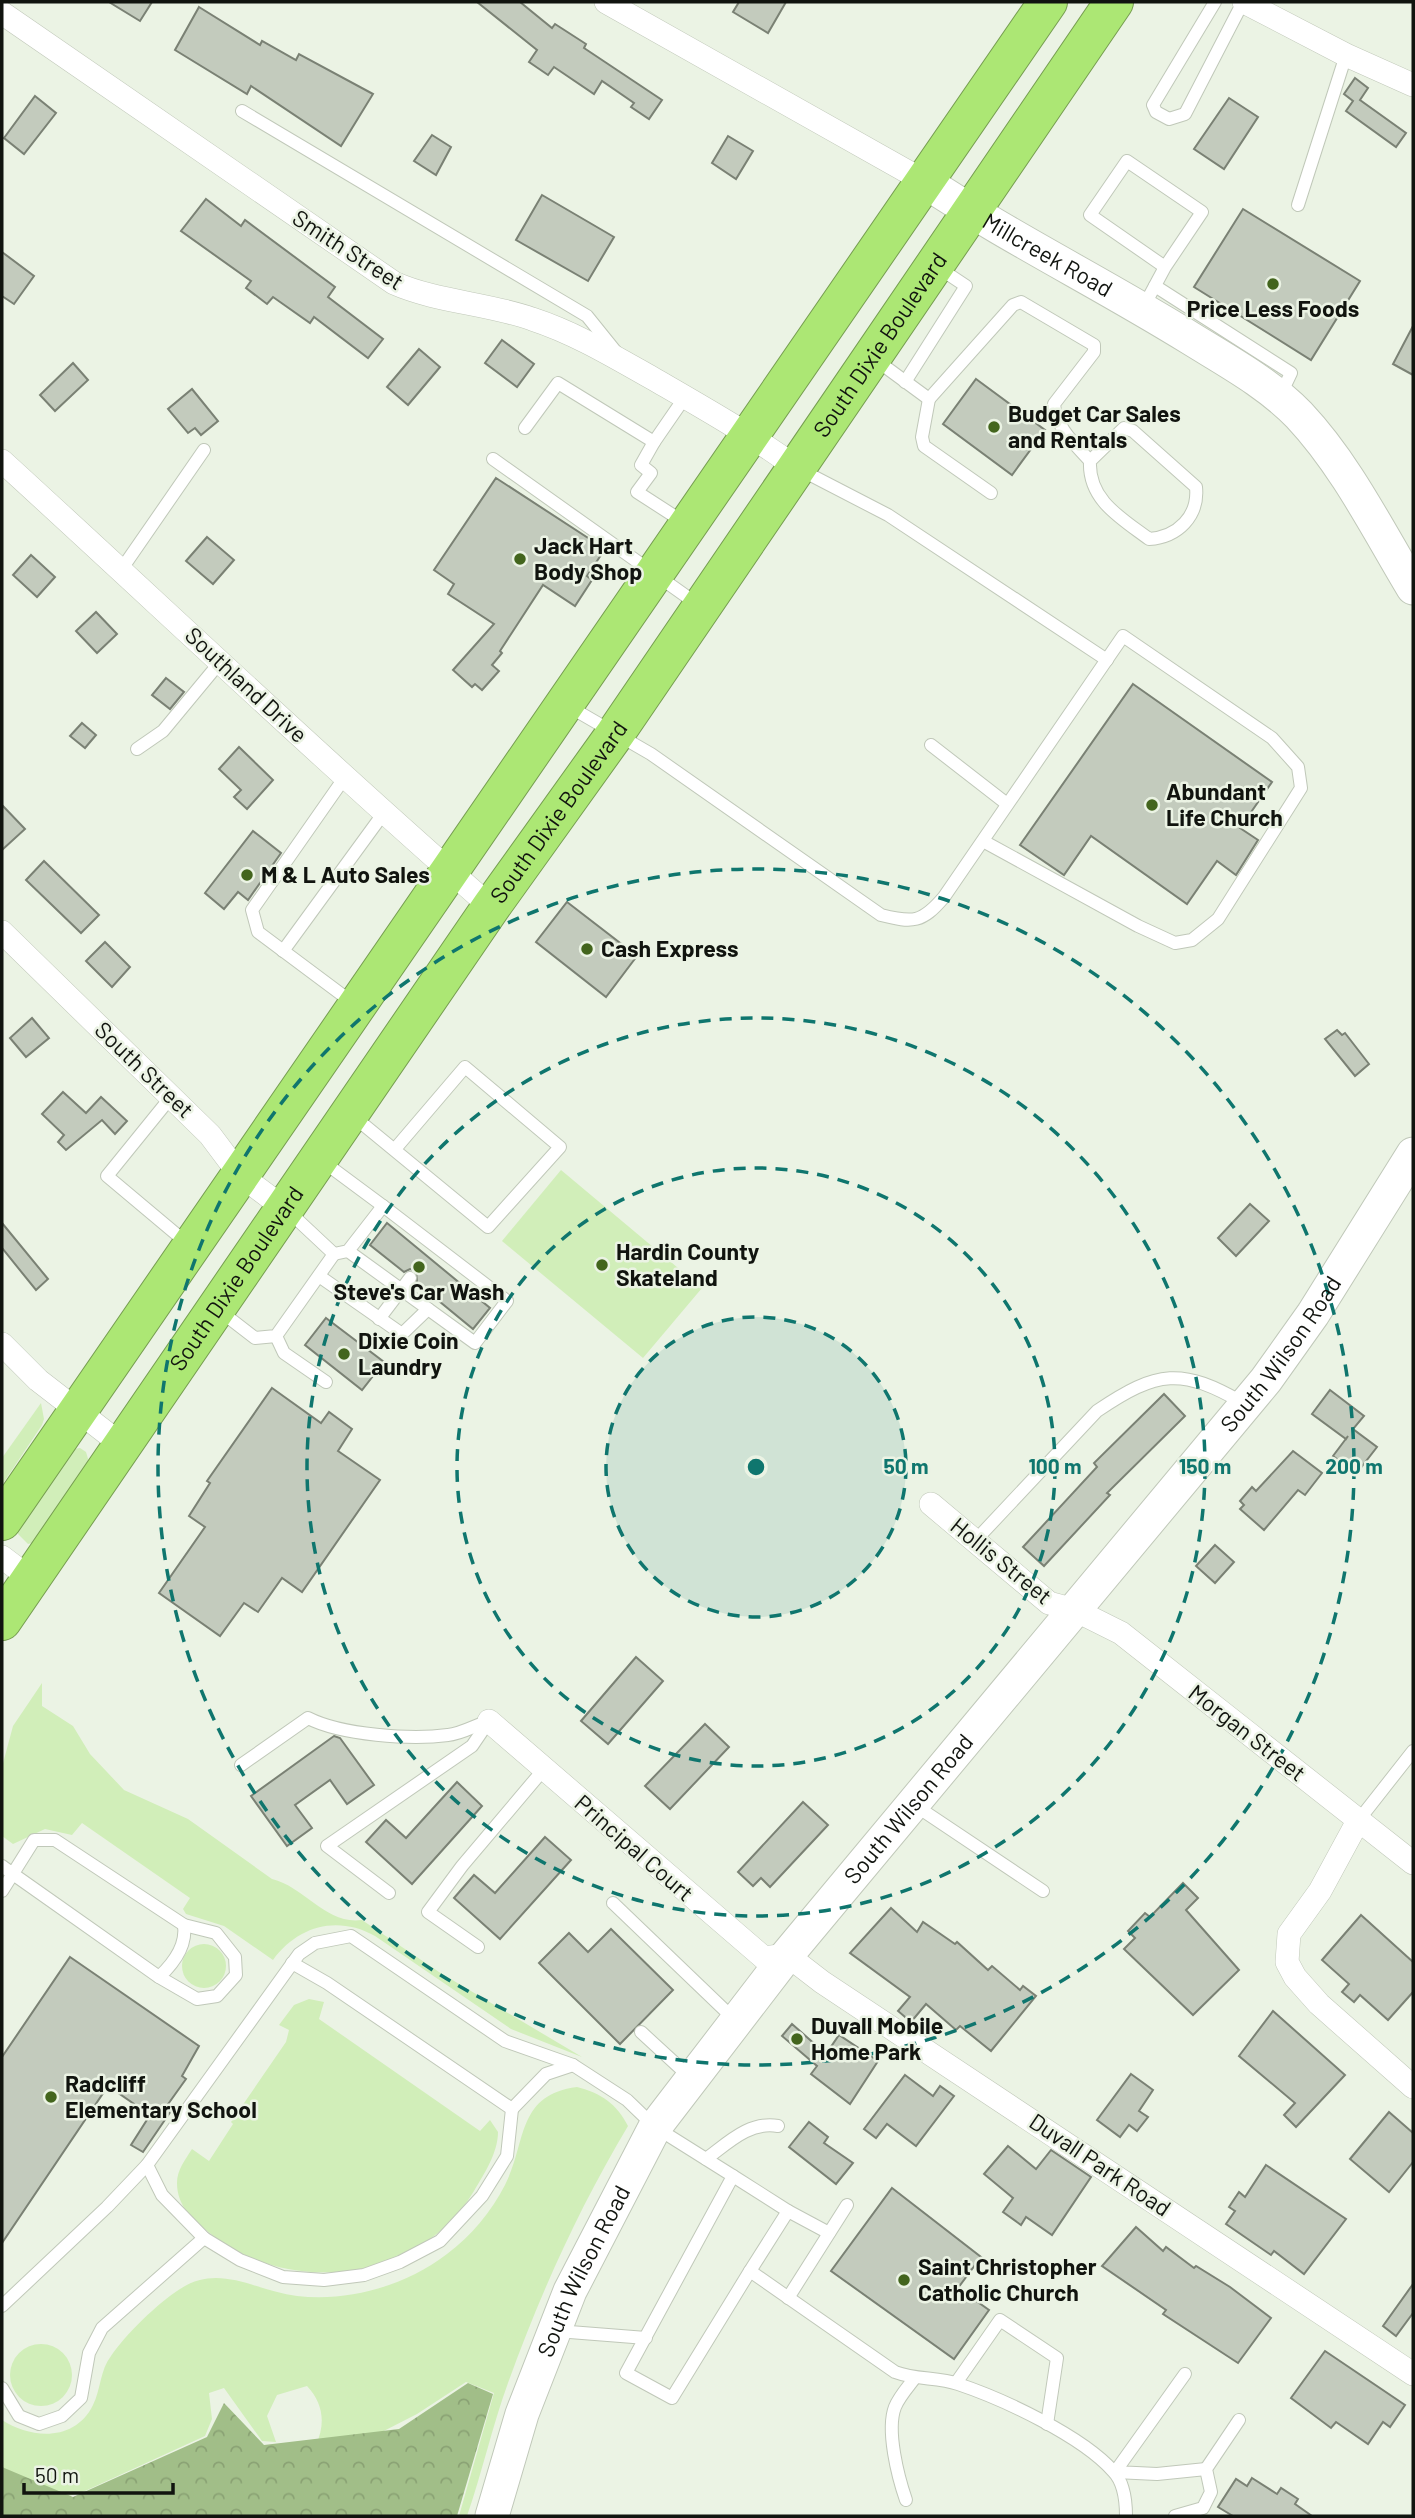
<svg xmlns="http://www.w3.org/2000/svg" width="1415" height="2518" viewBox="0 0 1415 2518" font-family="Barlow,sans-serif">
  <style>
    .green { fill: #d1eeb9 }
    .forest { fill: url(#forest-crowns) }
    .building { fill: #c3cbbd; stroke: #7a8174; stroke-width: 2 }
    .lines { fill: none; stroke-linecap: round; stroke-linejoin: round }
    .lane-casing { stroke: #c0c8b9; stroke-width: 14 }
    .street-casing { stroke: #c0c8b9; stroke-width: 24 }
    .secondary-casing { stroke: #c0c8b9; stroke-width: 35 }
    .highway-casing { stroke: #769d51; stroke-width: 40 }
    .lane { stroke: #fff; stroke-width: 12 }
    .street { stroke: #fff; stroke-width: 23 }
    .secondary { stroke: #fff; stroke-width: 33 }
    .highway { stroke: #ace774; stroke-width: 38 }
    .ring { fill: none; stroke: #0f766e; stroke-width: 3.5; stroke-dasharray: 12 9 }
    .poi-dot { fill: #43651d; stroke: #ebf3e4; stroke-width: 2.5 }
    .labels { text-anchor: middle; stroke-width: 5; stroke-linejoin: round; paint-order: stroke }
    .street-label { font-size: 23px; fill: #11140f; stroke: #ebf3e4 }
    .poi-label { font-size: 23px; font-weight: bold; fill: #11140f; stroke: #ebf3e4; text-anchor: start }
    .centre { fill: #0f766e; stroke: #ebf3e4; stroke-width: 3.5 }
    .ring-label { font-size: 21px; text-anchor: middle; font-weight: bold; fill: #0f766e; stroke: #ebf3e4; stroke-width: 5; stroke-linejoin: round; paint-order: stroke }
  </style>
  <defs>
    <pattern id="forest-crowns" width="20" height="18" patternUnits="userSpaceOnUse" patternTransform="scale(1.75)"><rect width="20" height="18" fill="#a1be88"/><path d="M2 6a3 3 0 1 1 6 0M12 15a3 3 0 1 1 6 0" fill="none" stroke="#8aa274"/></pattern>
  </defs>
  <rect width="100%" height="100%" fill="#ebf3e4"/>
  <g class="green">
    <path d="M561 1170 702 1288 643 1358 502 1241Z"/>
    <path d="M41 1403 44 1419 42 1425 2 1485V1458Z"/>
    <path d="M80 1448 86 1452 89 1462 36 1542 28 1544 17 1533 15 1525 67 1450Z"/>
    <path d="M42 1683V1706L73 1726 90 1754 124 1790 188 1819 272 1879C305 1887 326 1925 362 1920L439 1972 582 2057 511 2029 375 1936C337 1915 298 1926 273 1960L224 1926 186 1914 183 1909 190 1898 82 1823 72 1835 45 1829 13 1844 2 1836V1767L13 1726Z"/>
    <circle cx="204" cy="1966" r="22"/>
    <path d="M309 1999 324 2002 319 2019 480 2131 490 2120 498 2132C498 2153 484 2174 474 2191 420 2282 290 2297 211 2234 194 2221 177 2207 177 2183 177 2170 185 2160 192 2149L209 2161 233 2124 231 2122 286 2042 289 2030 279 2025 294 2005Z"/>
    <path d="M577 2087C601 2093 617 2104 628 2126 579 2208 540 2294 508 2383 492 2427 482 2473 467 2516H459L494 2393 466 2382 417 2414 372 2437 316 2445C326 2423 323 2403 307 2386L277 2395 267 2416 276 2442 262 2441 224 2388 209 2393 212 2419 205 2436 85 2491 59 2499 2 2477V2420C31 2439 75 2442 93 2405 101 2389 100 2370 111 2356 125 2335 159 2302 180 2289 220 2263 255 2291 297 2296 349 2302 405 2286 447 2254 471 2236 491 2212 505 2185 527 2142 516 2095 577 2087Z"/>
    <circle cx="41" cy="2375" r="31"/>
  </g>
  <path class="forest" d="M468 2383 493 2394 457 2516H2V2467L73 2497 207 2437 224 2403 264 2445 399 2429Z"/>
  <g class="building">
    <path d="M109 2H152L140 21Z"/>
    <path d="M477 2H520L552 28 555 24 586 44 584 48 662 100 649 119 631 107 634 103 602 81 594 94 554 67 548 75 529 62 537 50Z"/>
    <path d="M739 2H786L768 33 733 12Z"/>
    <path d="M199 7 260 45 262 41 296 60 299 54 373 94 341 146 251 86 247 94 175 50Z"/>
    <path d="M1355 78 1368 88 1360 100 1406 133 1396 147 1346 111 1353 101 1344 94Z"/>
    <path d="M35 96 56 113 24 154 4 138Z"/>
    <path d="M1229 98 1258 117 1224 169 1194 149Z"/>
    <path d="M432 135 451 147 436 175 414 161Z"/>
    <path d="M728 136 753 151 736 179 712 163Z"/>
    <path d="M542 195 614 237 588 281 516 240Z"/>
    <path d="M206 199 241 226 245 220 335 287 328 297 383 339 368 358 314 317 310 323 273 297 267 304 246 288 251 281 181 231Z"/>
    <path d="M1243 209 1360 281 1311 360 1194 287Z"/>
    <path d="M2 252 34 276 14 304 2 296Z"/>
    <path d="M1413 326V375L1393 364Z"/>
    <path d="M502 340 534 364 517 387 485 363Z"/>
    <path d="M419 349 440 367 408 405 387 387Z"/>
    <path d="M73 363 88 380 55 411 40 395Z"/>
    <path d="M976 379 1045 430 1012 475 943 424Z"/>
    <path d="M192 389 218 421 201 435 195 428 188 433 168 409Z"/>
    <path d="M496 478 605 549 587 576 592 580 575 606 543 585 500 651 502 653 492 665 499 671 482 690 475 684 472 687 453 670 494 624 448 594 454 584 434 570Z"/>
    <path d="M207 537 234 560 213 584 186 561Z"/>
    <path d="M31 555 55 577 37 597 13 575Z"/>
    <path d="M96 612 117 634 97 653 76 631Z"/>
    <path d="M166 678 184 692 170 709 152 695Z"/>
    <path d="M1133 684 1272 782 1240 828 1258 840 1236 875 1217 861 1187 904 1091 836 1064 875 1020 845Z"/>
    <path d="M82 723 96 735 85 748 70 736Z"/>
    <path d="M239 747 273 780 247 809 234 797 241 790 219 769Z"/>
    <path d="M2 805 25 829 2 850Z"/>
    <path d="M253 831 281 853 248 900 238 892 224 909 205 893Z"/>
    <path d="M44 861 99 915 81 933 26 880Z"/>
    <path d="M567 902 637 956 606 997 536 942Z"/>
    <path d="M105 942 130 967 112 987 86 961Z"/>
    <path d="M32 1018 49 1038 26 1057 10 1038Z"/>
    <path d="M1337 1030 1342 1035 1345 1033 1369 1064 1355 1076 1325 1039Z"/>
    <path d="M63 1092 86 1113 101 1097 127 1121 115 1134 102 1120 66 1150 58 1142 64 1135 42 1114Z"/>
    <path d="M1250 1204 1269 1221 1236 1256 1218 1238Z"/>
    <path d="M2 1223 48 1279 36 1290 2 1248Z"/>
    <path d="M387 1223 490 1308 473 1329 417 1283 416 1271 410 1269 404 1272 370 1245Z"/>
    <path d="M326 1318 384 1362 362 1390 305 1345Z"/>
    <path d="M272 1388 321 1423 329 1412 352 1429 338 1451 380 1480 302 1592 282 1578 258 1612 244 1603 220 1636 159 1593 205 1527 189 1516 210 1483 207 1481Z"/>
    <path d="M1330 1390 1364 1416 1353 1429 1377 1447 1356 1474 1333 1456 1348 1436 1346 1439 1312 1414Z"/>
    <path d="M1164 1394 1185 1416 1107 1493 1110 1495 1044 1566 1023 1547 1097 1467 1094 1463Z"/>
    <path d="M1293 1451 1322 1473 1305 1495 1298 1490 1264 1530 1240 1509 1244 1505 1240 1501 1252 1487 1256 1491Z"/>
    <path d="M1215 1545 1234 1562 1215 1583 1196 1566Z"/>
    <path d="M636 1657 663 1681 608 1744 581 1721Z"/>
    <path d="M705 1724 729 1747 670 1809 645 1786Z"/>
    <path d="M334 1736 340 1738 374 1785 347 1804 330 1780 295 1805 312 1828 287 1846 251 1796Z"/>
    <path d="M457 1782 482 1806 412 1884 366 1842 386 1820 406 1838Z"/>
    <path d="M803 1802 828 1825 770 1887 761 1878 753 1886 738 1872Z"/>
    <path d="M545 1837 571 1860 500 1939 454 1898 474 1875 495 1893Z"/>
    <path d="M1183 1883 1198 1898 1186 1910 1239 1970 1193 2015 1124 1949 1135 1938 1128 1931 1145 1913 1150 1917Z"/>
    <path d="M891 1908 917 1932 923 1922 955 1944 957 1942 988 1970 992 1966 1020 1990 1023 1986 1036 1996 991 2051 960 2026 956 2030 926 2004 911 2022 898 2011 910 1997 850 1953Z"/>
    <path d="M1361 1915 1413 1962V1992L1388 2020 1360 1995 1354 2002 1342 1992 1349 1984 1322 1960Z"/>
    <path d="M611 1929 673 1990 620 2044 539 1963 569 1933 588 1952Z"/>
    <path d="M70 1957 199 2046 182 2076 186 2079 166 2107 171 2111 143 2152 131 2145 150 2115 108 2086 2 2243V2057Z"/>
    <path d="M1273 2011 1345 2075 1296 2127 1284 2115 1295 2103 1239 2056Z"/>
    <path d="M792 2024 826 2054 839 2035 878 2061 850 2104 811 2074 817 2066 782 2036Z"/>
    <path d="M1131 2074 1153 2090 1139 2111 1148 2117 1137 2131 1129 2125 1120 2137 1097 2120Z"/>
    <path d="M905 2075 933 2096 940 2086 954 2096 916 2146 887 2124 876 2138 864 2129Z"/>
    <path d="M1389 2112 1413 2133V2162L1389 2192 1350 2159Z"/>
    <path d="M809 2122 828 2137 824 2143 853 2163 836 2184 789 2147Z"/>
    <path d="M1008 2146 1036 2169 1051 2150 1091 2177 1052 2235 1026 2217 1021 2225 1003 2212 1013 2198 984 2174Z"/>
    <path d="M1266 2165 1346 2219 1304 2274 1274 2251 1271 2255 1226 2224 1235 2211 1229 2207 1239 2192 1245 2197Z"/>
    <path d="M892 2188 981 2257 958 2288 989 2310 954 2359 831 2271Z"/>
    <path d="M1136 2227 1163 2251 1166 2247 1194 2268 1196 2266 1230 2287 1271 2318 1238 2363 1163 2314 1166 2310 1102 2266Z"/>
    <path d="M1413 2284V2313L1396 2336 1383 2326Z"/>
    <path d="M1325 2351 1405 2405 1390 2427 1383 2422 1368 2444 1336 2422 1331 2428 1291 2398Z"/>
    <path d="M1252 2478 1277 2494 1281 2488 1298 2499 1295 2504 1312 2516H1233L1218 2507 1236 2479 1247 2486Z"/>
  </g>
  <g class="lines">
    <defs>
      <g id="lane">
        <path d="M1215 2 1153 105 1156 112 1169 119 1185 114 1243 2"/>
        <path d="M242 111 587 316 616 352"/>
        <path d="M1298 205 1346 55"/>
        <path d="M1155 286 1291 373 1281 394"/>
        <path d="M1143 308 1165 267 1202 212 1127 161 1090 215 1165 267"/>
        <path d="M876 360 929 399 1013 305 1021 302 1094 345V352L1054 404C1056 428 1075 444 1090 461 1088 500 1121 518 1149 539 1178 537 1199 516 1196 487L1133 431 1124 428 1090 461"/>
        <path d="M905 382 966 286 939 268"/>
        <path d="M929 399 922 437 924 446 991 493"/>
        <path d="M525 428 558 383 654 442 641 465 651 473 637 492 685 523"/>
        <path d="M654 442 685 397"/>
        <path d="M493 459 700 606"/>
        <path d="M801 470 888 515 1107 660"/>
        <path d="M121 570 204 450"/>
        <path d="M568 706 651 754 881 915C913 923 922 923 944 897L1123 636 1272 738 1298 767 1301 788 1218 919 1192 940 1175 943 1138 926 983 841"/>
        <path d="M931 745 1007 804"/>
        <path d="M137 749 163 731 221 661"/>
        <path d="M345 777 252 910 258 932 353 1003"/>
        <path d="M283 951 383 814"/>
        <path d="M171 1097 107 1176 188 1244"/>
        <path d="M353 1116 488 1227 560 1147 465 1067 395 1149"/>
        <path d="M321 1160 383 1206"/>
        <path d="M334 1254 348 1251 383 1206 507 1301 475 1343 348 1251"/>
        <path d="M319 1276 402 1334 428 1309"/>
        <path d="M220 1311 255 1338 276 1336 334 1254 287 1210"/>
        <path d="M379 1319 410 1278"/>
        <path d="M276 1336 284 1353 326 1382"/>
        <path d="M974 1542 1097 1411C1158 1370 1181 1367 1245 1404"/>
        <path d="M241 1765 308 1718C341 1735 411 1740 448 1735 461 1734 476 1725 489 1721"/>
        <path d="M913 1804 1043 1891"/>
        <path d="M1358 1821 1413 1751"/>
        <path d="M2 1866 13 1874 159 1977 197 1999 217 1996 236 1975 235 1957 216 1933 184 1925 55 1840H34L2 1891"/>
        <path d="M389 1893 327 1846 472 1746 489 1721"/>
        <path d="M613 1903 735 2020"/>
        <path d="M478 1947 428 1912 462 1866 544 1769"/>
        <path d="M159 1977C174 1963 187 1946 184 1925"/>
        <path d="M641 2032 691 2078"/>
        <path d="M512 2109 546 2074 573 2065"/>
        <path d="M706 2159C728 2143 749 2121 778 2126"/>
        <path d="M733 2176 788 2211 750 2271"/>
        <path d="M788 2211 829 2233"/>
        <path d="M204 2238 240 2260 283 2277 324 2280 364 2275 400 2262 440 2241 482 2196 507 2156 512 2109 327 1983 292 1963"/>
        <path d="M788 2298 847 2205"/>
        <path d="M2 2306 107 2207 147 2165 299 1954 315 1943 351 1936 505 2041 573 2065 627 2100 655 2127 733 2176 626 2373 672 2398 750 2271 895 2372C916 2380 938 2377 958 2384 1003 2399 1082 2436 1113 2471 1124 2482 1126 2501 1126 2516"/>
        <path d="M557 2331 646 2338"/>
        <path d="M1185 2374 1115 2472 1157 2474 1206 2469"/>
        <path d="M956 2383 1000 2320 1057 2358 1047 2424"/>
        <path d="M2 2388 19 2416 39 2424 62 2416 81 2398 89 2353 102 2328 204 2238 162 2195 147 2165"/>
        <path d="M906 2500C898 2477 886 2430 895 2407 899 2397 908 2387 914 2379"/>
        <path d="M1175 2516 1203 2508 1211 2492 1206 2469 1239 2420"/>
      </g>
      <g id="street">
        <path d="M606 2 924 181"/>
        <path d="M1244 2 1346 55 1413 85"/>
        <path d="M2 13 394 283C437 302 487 303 532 319 575 333 613 356 652 378 702 407 750 434 797 468"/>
        <path d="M2 461C165 610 325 762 491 907"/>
        <path d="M2 932 210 1135 240 1175 284 1208"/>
        <path d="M2 1344 38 1380 122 1445"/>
        <path d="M931 1504 1049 1603 1075 1610 1121 1633 1413 1863"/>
        <path d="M2 1557 31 1579"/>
        <path d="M489 1721 764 1958 787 1955 822 1982 1413 2374"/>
        <path d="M1358 1821 1320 1891 1289 1934 1287 1962 1295 1977 1319 2004 1413 2087"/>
      </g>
      <g id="secondary">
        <path id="s1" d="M924 181C1010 238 1103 284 1190 338 1227 361 1268 383 1299 415 1346 465 1378 530 1413 588"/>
        <path id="s2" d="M492 2516 522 2414 570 2291 655 2127 787 1955 1266 1380 1313 1314 1413 1154"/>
      </g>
      <g id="highway">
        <path d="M2 1521 1048 2"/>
        <path id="s3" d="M2 1621 491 907 615 734 1114 2"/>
      </g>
    </defs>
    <use href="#lane" class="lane-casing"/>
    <use href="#street" class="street-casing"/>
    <use href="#secondary" class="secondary-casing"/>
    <use href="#highway" class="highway-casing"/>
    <use href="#lane" class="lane"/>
    <use href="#street" class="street"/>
    <use href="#secondary" class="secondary"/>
    <use href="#highway" class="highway"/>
  </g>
  <circle cx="756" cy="1467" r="150" fill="#0f766e" fill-opacity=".12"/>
  <g class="ring">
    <circle cx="756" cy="1467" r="150"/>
    <circle cx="756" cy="1467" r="299"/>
    <circle cx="756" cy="1467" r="449"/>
    <circle cx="756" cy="1467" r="598"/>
  </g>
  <g class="poi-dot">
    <circle cx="1273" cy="284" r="7"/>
    <circle cx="994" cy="427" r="7"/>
    <circle cx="520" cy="559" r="7"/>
    <circle cx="1152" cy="805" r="7"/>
    <circle cx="247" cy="875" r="7"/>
    <circle cx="587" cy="949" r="7"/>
    <circle cx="602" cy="1265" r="7"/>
    <circle cx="419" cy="1267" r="7"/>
    <circle cx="344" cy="1354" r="7"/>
    <circle cx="797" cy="2039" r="7"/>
    <circle cx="51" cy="2097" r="7"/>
    <circle cx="904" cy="2280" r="7"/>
  </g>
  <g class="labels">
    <g class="street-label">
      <text transform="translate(348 250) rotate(33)" y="8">Smith Street</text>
      <text dy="8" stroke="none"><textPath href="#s1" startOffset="144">Millcreek Road</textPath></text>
      <text dy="8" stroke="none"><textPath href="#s3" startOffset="1549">South Dixie Boulevard</textPath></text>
      <text transform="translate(246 685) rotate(43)" y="8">Southland Drive</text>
      <text dy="8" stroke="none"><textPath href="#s3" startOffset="982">South Dixie Boulevard</textPath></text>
      <text transform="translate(144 1070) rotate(44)" y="8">South Street</text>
      <text dy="8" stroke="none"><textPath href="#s3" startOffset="415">South Dixie Boulevard</textPath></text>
      <text dy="8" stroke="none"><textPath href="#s2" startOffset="1418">South Wilson Road</textPath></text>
      <text transform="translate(1001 1561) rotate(39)" y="8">Hollis Street</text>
      <text transform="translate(1247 1733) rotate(38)" y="8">Morgan Street</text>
      <text dy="8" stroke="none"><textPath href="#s2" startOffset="830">South Wilson Road</textPath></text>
      <text transform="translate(634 1848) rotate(41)" y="8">Principal Court</text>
      <text transform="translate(1100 2165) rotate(34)" y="8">Duvall Park Road</text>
      <text dy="8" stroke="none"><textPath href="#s2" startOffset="262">South Wilson Road</textPath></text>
    </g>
    <g class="poi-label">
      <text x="1273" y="317" text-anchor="middle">Price Less Foods</text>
      <text x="1008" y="422">Budget Car Sales<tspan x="1008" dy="26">and Rentals</tspan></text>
      <text x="534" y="554">Jack Hart<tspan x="534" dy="26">Body Shop</tspan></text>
      <text x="1166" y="800">Abundant<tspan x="1166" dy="26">Life Church</tspan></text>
      <text x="261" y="883">M &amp; L Auto Sales</text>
      <text x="601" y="957">Cash Express</text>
      <text x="616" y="1260">Hardin County<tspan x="616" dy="26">Skateland</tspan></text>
      <text x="419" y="1300" text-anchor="middle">Steve's Car Wash</text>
      <text x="358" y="1349">Dixie Coin<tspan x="358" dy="26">Laundry</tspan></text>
      <text x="811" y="2034">Duvall Mobile<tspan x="811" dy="26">Home Park</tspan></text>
      <text x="65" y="2092">Radcliff<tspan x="65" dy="26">Elementary School</tspan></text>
      <text x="918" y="2275">Saint Christopher<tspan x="918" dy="26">Catholic Church</tspan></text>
    </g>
  </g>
  <circle cx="756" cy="1467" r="10" class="centre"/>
  <g class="ring-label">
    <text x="906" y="1474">50 m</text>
    <text x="1055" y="1474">100 m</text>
    <text x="1205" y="1474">150 m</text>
    <text x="1354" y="1474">200 m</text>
  </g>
  <rect width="1415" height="2518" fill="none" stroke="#11140f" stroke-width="7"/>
  <path d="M24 2483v10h149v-10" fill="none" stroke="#11140f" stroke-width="3.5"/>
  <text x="35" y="2483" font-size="21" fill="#11140f" stroke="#ebf3e4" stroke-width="5" paint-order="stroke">50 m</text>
</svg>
